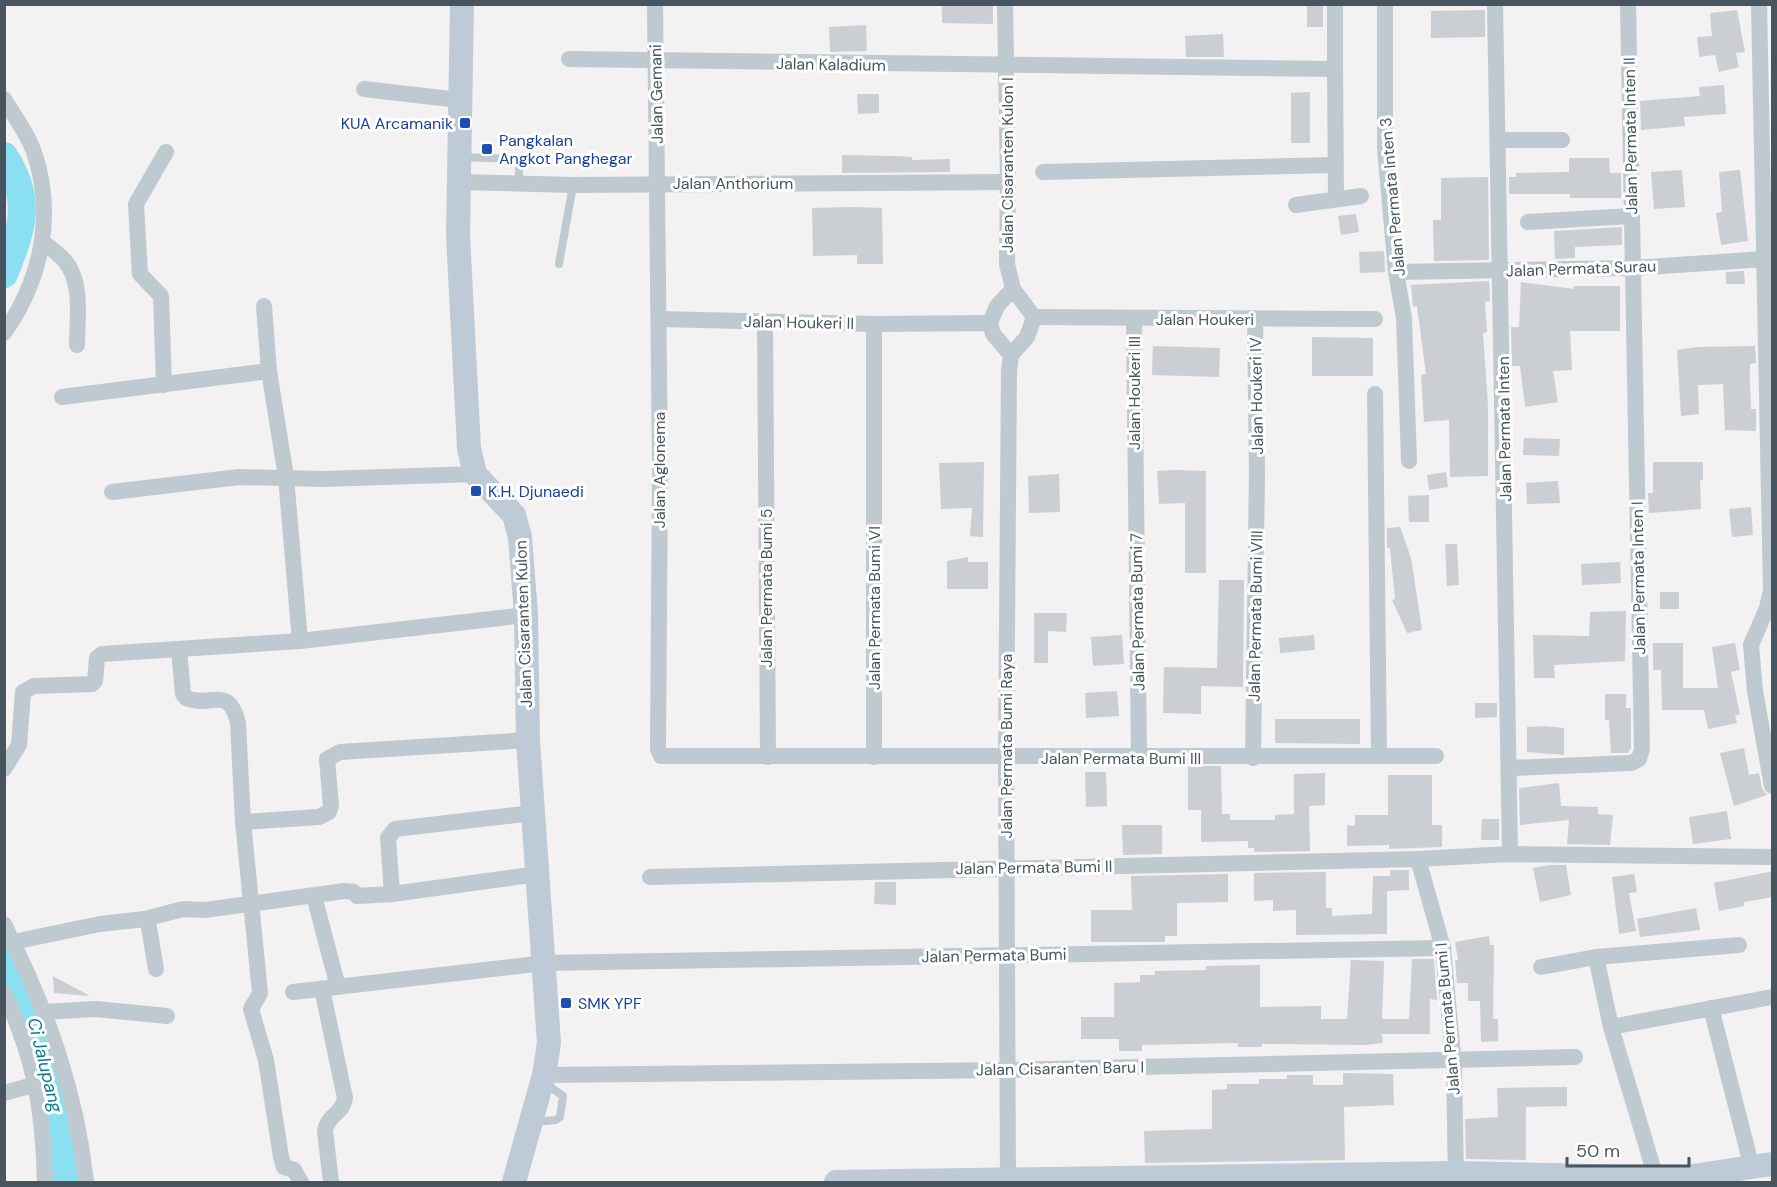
<svg xmlns="http://www.w3.org/2000/svg" width="1777" height="1187" viewBox="0 0 1777 1187" font-family="'DM Sans',sans-serif">
  <style>
    .lines { fill: none; stroke-linecap: round; stroke-linejoin: round }
    .river { stroke: #8adff0; stroke-width: 28 }
    .building { fill: #cbced3 }
    .lane { stroke: #bec9d0; stroke-width: 8 }
    .street { stroke: #bec9d0; stroke-width: 16 }
    .secondary { stroke: #becad5; stroke-width: 24 }
    .transit-dot { fill: #1a4fb4; stroke: #fff; stroke-width: 2 }
    .labels { text-anchor: middle; stroke-width: 6; stroke-linejoin: round; paint-order: stroke }
    .street-label { font-size: 16px; fill: #48555f; stroke: #fff }
    .transit-label { font-size: 16px; fill: #164399; stroke: #fff; text-anchor: start }
    .water-label { font-size: 18px; font-style: italic; fill: #087c93; stroke: #fff }
  </style>
  <rect width="100%" height="100%" fill="#f3f1f1"/>
  <g class="lines">
    <g class="river">
      <path d="M4 156C33 200 22 229 4 274"/>
      <path d="M4 952C30 993 40 1040 51 1087 58 1119 66 1149 66 1182"/>
    </g>
  </g>
  <g class="building">
    <path d="M942 4H993V24L942 23Z"/>
    <rect x="1307" y="4" width="16" height="23"/>
    <path d="M1485 10V37L1431 38V11Z"/>
    <path d="M1737 10 1745 52 1736 53 1739 67 1719 72 1715 55 1699 57 1697 37 1712 36 1710 13Z"/>
    <path d="M866 25 867 51 830 52 829 27Z"/>
    <path d="M1223 34 1224 57H1186L1185 36Z"/>
    <path d="M1724 85 1726 114 1684 117 1685 126 1641 130 1640 101 1700 96 1699 87Z"/>
    <path d="M1310 92V143H1291V93Z"/>
    <path d="M857 94H879V113L858 114Z"/>
    <path d="M842 155 897 156 912 157V160L950 159V172L842 173Z"/>
    <path d="M1569 158H1609L1610 173H1621V198H1570V194H1509V177H1516V173L1569 172Z"/>
    <path d="M1682 170 1685 207 1654 209 1651 172Z"/>
    <path d="M1740 170 1748 241 1721 245 1716 213 1722 212 1719 172Z"/>
    <path d="M1488 177 1489 260 1434 261 1433 220H1441V178Z"/>
    <path d="M853 207 882 208 883 264H857V255L813 256 812 208Z"/>
    <path d="M1356 214 1359 232 1341 235 1338 216Z"/>
    <path d="M1622 227V245L1575 247V258L1555 259 1554 231Z"/>
    <path d="M1384 251 1385 272 1360 273 1359 252Z"/>
    <path d="M1744 271 1745 284H1726V272Z"/>
    <path d="M1489 281 1490 301 1485 302 1487 332 1483 333 1488 406V476L1450 477 1449 420 1424 422 1421 375 1426 374 1417 306 1413 307 1411 285Z"/>
    <path d="M1521 282 1574 289V286H1620V331H1570L1572 370 1553 371 1558 402 1525 407 1520 366H1512L1511 327H1519Z"/>
    <path d="M1312 337 1373 338V376H1312Z"/>
    <path d="M1153 346 1220 348 1219 377 1152 375Z"/>
    <path d="M1755 346 1756 363 1750 364V383L1751 409H1756V431L1725 430 1723 384 1698 385 1699 414 1681 416 1677 350 1697 347Z"/>
    <path d="M1524 438 1560 439 1559 456 1523 455Z"/>
    <path d="M984 462 983 537 970 536 972 508 941 509 939 463Z"/>
    <path d="M1653 462H1703V480H1700L1701 509 1649 513 1648 493H1653Z"/>
    <path d="M1176 470 1206 471V573H1185V503L1159 504 1157 471Z"/>
    <path d="M1446 472 1448 487 1429 490 1427 475Z"/>
    <path d="M1059 474 1060 512 1029 513 1028 476Z"/>
    <path d="M1558 481 1560 503 1527 504 1526 483Z"/>
    <path d="M1429 495V522H1409L1408 496Z"/>
    <path d="M1751 507 1753 535 1732 537 1729 509Z"/>
    <path d="M1400 527 1411 558 1422 630 1407 633 1392 600 1395 599 1390 548H1387V528Z"/>
    <path d="M1445 544H1457L1459 585 1447 586Z"/>
    <path d="M968 557V562H988V589H947V561Z"/>
    <path d="M1620 562 1621 583 1582 585 1581 564Z"/>
    <path d="M1219 580H1244L1243 687 1201 686V714L1163 713 1164 667 1217 668Z"/>
    <rect x="1660" y="592" width="19" height="17"/>
    <path d="M1626 611 1625 661 1554 665 1555 678H1534L1533 635 1589 636 1590 612Z"/>
    <path d="M1034 613H1067L1066 632 1048 631V663H1034Z"/>
    <path d="M1122 635 1124 664 1093 666 1091 637Z"/>
    <path d="M1314 635 1315 650 1280 653 1279 638Z"/>
    <path d="M1653 643H1683V688H1718L1712 647 1735 643 1740 670 1731 672 1740 714 1735 716 1737 723 1708 729 1704 710H1662L1661 670H1653Z"/>
    <path d="M1117 691 1119 716 1086 718 1085 693Z"/>
    <path d="M1605 694H1626V708H1631V748L1628 753H1611L1609 720H1605Z"/>
    <path d="M1475 703H1497V717L1475 718Z"/>
    <path d="M1275 719H1360V744L1275 743Z"/>
    <path d="M1545 726 1564 728V755L1527 752V727Z"/>
    <path d="M1744 748 1749 775 1759 773 1762 788 1767 795 1734 806 1720 753Z"/>
    <path d="M1188 766H1221L1222 814H1230V820H1275V815L1294 814V774L1325 773V805L1309 806 1310 851 1254 852V848H1248V841L1201 842V810H1188Z"/>
    <path d="M1085 772H1106L1107 806 1086 807Z"/>
    <path d="M1388 775H1432V825H1442V847L1389 849V845L1347 846V825L1355 826V815H1388Z"/>
    <path d="M1559 783 1561 806 1598 807V814L1613 815 1610 845 1567 844 1569 820 1520 825 1519 788Z"/>
    <path d="M1727 811 1731 839 1693 844 1689 817Z"/>
    <path d="M1482 819H1499V840H1481Z"/>
    <path d="M1122 825H1162V854L1123 855Z"/>
    <path d="M1550 865H1566L1571 895 1540 902 1533 868Z"/>
    <path d="M1390 870H1409V890L1387 891V934L1296 935V910L1273 911V900L1254 901V873L1326 872V908H1332V916L1372 914 1373 876H1390Z"/>
    <path d="M1773 871V897L1744 902V906L1719 911 1714 883Z"/>
    <path d="M1228 874V902L1177 903V936H1165V942H1091V910H1132L1131 876Z"/>
    <path d="M1634 874 1637 892 1629 893 1636 931 1619 934 1612 877Z"/>
    <path d="M875 882H896V905L874 904Z"/>
    <path d="M1696 908 1700 930 1640 937 1637 919Z"/>
    <path d="M1489 936 1490 945H1494L1493 1019H1498V1041L1481 1042 1480 1001H1468V983H1457L1455 960H1458L1455 942Z"/>
    <path d="M1412 959H1434L1437 1000 1430 999V1034H1382L1383 1043 1365 1045 1262 1044V1047H1238V1043L1142 1045V1051H1119V1039H1081V1017H1114V983L1140 982V975H1155V971L1206 970V966L1260 965V1007L1321 1006V1019H1347L1351 960 1384 961 1382 1019H1409Z"/>
    <path d="M53 976 90 996 54 993Z"/>
    <path d="M1343 1073 1393 1074 1394 1105 1344 1107 1345 1160 1145 1163 1144 1131 1212 1129V1090L1227 1089V1084H1259V1079H1287V1075H1313V1085H1343Z"/>
    <path d="M1567 1087V1106L1526 1107V1160L1466 1159 1465 1119 1498 1117 1497 1088Z"/>
  </g>
  <g class="lines">
    <g class="lane">
      <path d="M462 157 516 159 519 162V184"/>
      <path d="M559 264 573 185"/>
      <path d="M534 1122 556 1120 560 1117 563 1096 545 1083"/>
    </g>
    <g class="street">
      <path d="M655 4 660 465 658 749 661 756H1436"/>
      <path d="M1005 4 1008 182 1007 264 1013 289 1034 317"/>
      <path d="M1385 4V148L1396 272 1404 318 1409 461"/>
      <path d="M1495 4 1510 854"/>
      <path d="M1759 4 1771 590 1767 608 1751 645 1755 691 1772 786"/>
      <path d="M569 59 1335 69V4"/>
      <path d="M1335 69 1336 199"/>
      <path d="M364 89 459 100"/>
      <path d="M4 99C14 116 28 134 34 152 55 214 42 279 4 333"/>
      <path d="M1498 140H1562"/>
      <path d="M1043 172 1335 165"/>
      <path d="M457 182 573 185 1008 182"/>
      <path d="M1296 205 1361 196"/>
      <path d="M1528 222 1631 216"/>
      <path d="M43 242C50 248 59 254 65 261 83 282 77 319 77 345"/>
      <path d="M1396 272 1633 268 1765 259"/>
      <path d="M264 306 269 371"/>
      <path d="M1034 317 1375 319"/>
      <path d="M659 319 874 324 990 323 993 334 1011 355"/>
      <path d="M1134 319 1139 758"/>
      <path d="M765 322 768 757"/>
      <path d="M990 323 997 306 1013 289"/>
      <path d="M164 385 161 296 140 274 136 204 166 152"/>
      <path d="M1375 394 1379 755"/>
      <path d="M62 397 269 371 286 477 300 641"/>
      <path d="M112 492 239 477 323 479 475 474"/>
      <path d="M179 649 183 694 186 698C211 709 228 683 238 723L243 822 319 817 329 812 331 806 327 759 340 752 528 740"/>
      <path d="M874 757V324"/>
      <path d="M1253 758 1257 473 1255 318"/>
      <path d="M1511 768 1631 763 1639 759 1642 749 1628 4"/>
      <path d="M4 769 19 745 23 692 34 686 92 684 95 681 97 658 102 654 300 641 526 615"/>
      <path d="M243 822 260 993 251 1009 266 1060 281 1157 284 1167 294 1170 301 1182"/>
      <path d="M1418 859 1443 948 1454 1067 1456 1182"/>
      <path d="M650 877 1418 859 1510 854 1772 857"/>
      <path d="M392 894 388 838 395 829 533 813"/>
      <path d="M314 896 338 987"/>
      <path d="M145 919 183 909 205 910 344 891 354 892 357 896 392 894 538 874"/>
      <path d="M4 924C46 1008 76 1089 86 1182"/>
      <path d="M13 942 100 924 145 919 148 922 156 969"/>
      <path d="M1541 967 1596 957"/>
      <path d="M322 989 345 1098C342 1115 328 1114 325 1131L331 1182"/>
      <path d="M293 992 545 963 1443 948"/>
      <path d="M4 993C35 1059 43 1111 45 1182"/>
      <path d="M1711 1008 1752 1168"/>
      <path d="M44 1012 96 1009 167 1016"/>
      <path d="M1611 1027 1772 997"/>
      <path d="M544 1075 1008 1070 1575 1057"/>
      <path d="M4 1093 37 1084"/>
      <path d="M1656 1178 1611 1027 1596 957 1739 945"/>
      <path d="M1008 1182 1006 757 1009 371 1011 355 1027 337 1034 317"/>
    </g>
    <g class="secondary">
      <path d="M462 4 458 235 469 448 475 474 514 515 520 537 526 615 528 740 549 1043 544 1075 514 1182"/>
      <path d="M836 1182 1455 1173 1679 1178 1772 1164"/>
    </g>
  </g>
  <g class="transit-dot">
    <rect x="459" y="117" width="12" height="12" rx="3"/>
    <rect x="481" y="143" width="12" height="12" rx="3"/>
    <rect x="470" y="485" width="12" height="12" rx="3"/>
    <rect x="560" y="997" width="12" height="12" rx="3"/>
  </g>
  <g class="labels">
    <g class="street-label">
      <text transform="translate(831 64) rotate(1)" y="6">Jalan Kaladium</text>
      <text transform="translate(656 94) rotate(-91)" y="6">Jalan Gemani</text>
      <text transform="translate(1630 136) rotate(-91)" y="6">Jalan Permata Inten II</text>
      <text transform="translate(1007 165) rotate(-90)" y="6">Jalan Cisaranten Kulon I</text>
      <text x="733" y="189">Jalan Anthorium</text>
      <text transform="translate(1392 197) rotate(-95)" y="6">Jalan Permata Inten 3</text>
      <text transform="translate(1581 268) rotate(-2)" y="6">Jalan Permata Surau</text>
      <text x="1205" y="325">Jalan Houkeri</text>
      <text transform="translate(799 322) rotate(1)" y="6">Jalan Houkeri II</text>
      <text transform="translate(1134 393) rotate(-90)" y="6">Jalan Houkeri III</text>
      <text transform="translate(1256 396) rotate(-91)" y="6">Jalan Houkeri IV</text>
      <text transform="translate(1504 429) rotate(-91)" y="6">Jalan Permata Inten</text>
      <text transform="translate(659 470) rotate(-90)" y="6">Jalan Aglonema</text>
      <text transform="translate(1638 578) rotate(-91)" y="6">Jalan Permata Inten I</text>
      <text transform="translate(766 588) rotate(-90)" y="6">Jalan Permata Bumi 5</text>
      <text transform="translate(874 608) rotate(-90)" y="6">Jalan Permata Bumi VI</text>
      <text transform="translate(1137 612) rotate(-91)" y="6">Jalan Permata Bumi 7</text>
      <text transform="translate(1255 616) rotate(-89)" y="6">Jalan Permata Bumi VIII</text>
      <text transform="translate(523 624) rotate(-92)" y="6">Jalan Cisaranten Kulon</text>
      <text transform="translate(1006 746) rotate(-90)" y="6">Jalan Permata Bumi Raya</text>
      <text x="1121" y="764">Jalan Permata Bumi III</text>
      <text transform="translate(1034 867) rotate(-1)" y="6">Jalan Permata Bumi II</text>
      <text transform="translate(994 955) rotate(-1)" y="6">Jalan Permata Bumi</text>
      <text transform="translate(1447 1019) rotate(-95)" y="6">Jalan Permata Bumi I</text>
      <text transform="translate(1060 1068) rotate(-1)" y="6">Jalan Cisaranten Baru I</text>
    </g>
    <g class="transit-label">
      <text x="453" y="129" text-anchor="end">KUA Arcamanik</text>
      <text x="499" y="146">Pangkalan<tspan x="499" dy="18">Angkot Panghegar</tspan></text>
      <text x="488" y="497">K.H. Djunaedi</text>
      <text x="578" y="1009">SMK YPF</text>
    </g>
    <g class="water-label">
      <text transform="translate(45 1065) rotate(76)" y="6">Ci Jalupang</text>
    </g>
  </g>
  <rect width="1777" height="1187" fill="none" stroke="#48555f" stroke-width="12"/>
  <path d="M1567 1157v9h122v-9" fill="none" stroke="#48555f" stroke-width="3"/>
  <text x="1576" y="1157" font-size="18" fill="#48555f" stroke="#ffffff" stroke-width="4.5" paint-order="stroke">50 m</text>
</svg>
